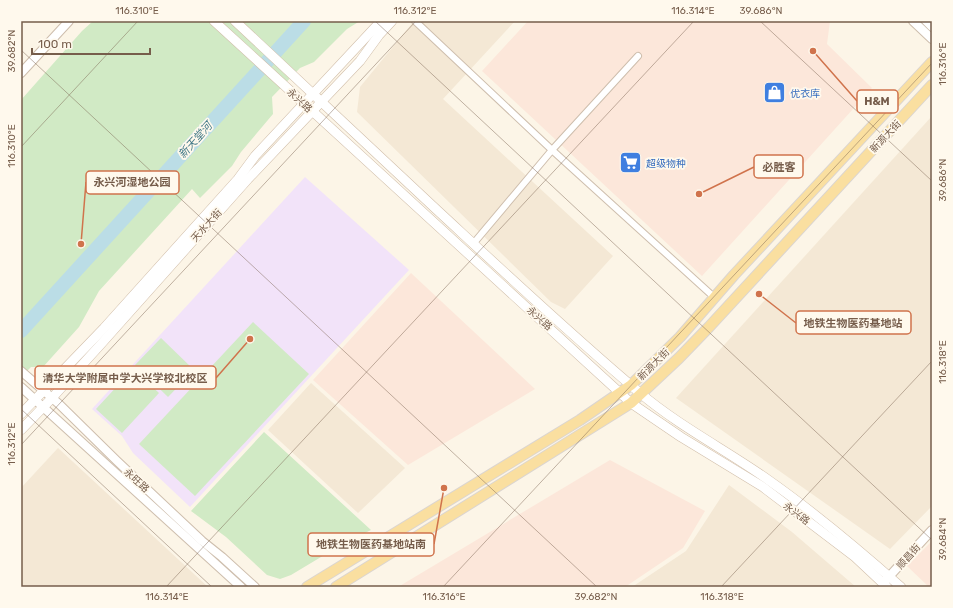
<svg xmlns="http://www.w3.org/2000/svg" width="953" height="608" viewBox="0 0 953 608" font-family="Rubik,'Noto Sans SC',sans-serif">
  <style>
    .residential { fill: #f4e8d5 }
    .commercial { fill: #fce7da }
    .education { fill: #f2e3f9 }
    .green { fill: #d1eac5 }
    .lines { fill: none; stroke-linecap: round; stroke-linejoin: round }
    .river { stroke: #bbdde6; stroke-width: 14 }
    .minor-casing { stroke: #cebead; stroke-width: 8 }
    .tertiary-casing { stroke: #cebead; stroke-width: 10 }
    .secondary-casing { stroke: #d1beaa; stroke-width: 10 }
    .primary-casing { stroke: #dbd5d0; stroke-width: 12 }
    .minor { stroke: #fff; stroke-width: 6 }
    .tertiary { stroke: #fff; stroke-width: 8 }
    .secondary { stroke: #fff; stroke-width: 9 }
    .primary { stroke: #fadfa0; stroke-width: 10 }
    .ticks { fill: none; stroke: #765d4b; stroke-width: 1; stroke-opacity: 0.45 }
    .labels { text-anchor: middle; stroke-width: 3.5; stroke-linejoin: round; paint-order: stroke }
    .shop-label { font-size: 10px; fill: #366cbe; stroke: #fff9ed; text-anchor: start }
    .street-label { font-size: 10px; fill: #765d4b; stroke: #fff9ed }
    .water-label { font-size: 11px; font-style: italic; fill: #447a89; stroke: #fff9ed }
    .leader { fill: none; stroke: #d0734c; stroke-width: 1.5 }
    .callout-dot { fill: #d0734c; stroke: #fff9ed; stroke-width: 1.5 }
    .callout { fill: #fff9ed; stroke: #d0734c; stroke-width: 1.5 }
    .callout-label { font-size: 11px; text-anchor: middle; font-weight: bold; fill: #765d4b }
    .neatline { fill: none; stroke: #765d4b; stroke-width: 1.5 }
    .ticks-label { font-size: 10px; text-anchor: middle; fill: #765d4b }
  </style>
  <rect width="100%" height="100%" fill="#fcf5e7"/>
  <g class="residential">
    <path d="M414 21H515L443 99 613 256 565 309 551 302 357 112 360 87Z"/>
    <path d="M932 116V506L890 549 676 398Z"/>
    <path d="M311 383 405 468 358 513 268 430Z"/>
    <path d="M58 448 208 587H21V488Z"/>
    <path d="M729 485 792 532 856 587H632L686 551Z"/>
  </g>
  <g class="commercial">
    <path d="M528 21H830L827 44 872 88 702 276 482 71Z"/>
    <path d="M411 273 535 389 408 465 313 380Z"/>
    <path d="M610 460 705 511 683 548 625 587H398Z"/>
    <path d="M932 541V587H929L907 566Z"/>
  </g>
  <path class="education" d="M305 177 409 270 190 507 133 453 122 436 92 409Z"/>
  <g class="green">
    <path d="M93 21H360L347 29 314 62 300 68 272 97 273 114 241 152 232 166 200 198 192 189 99 291 79 327 43 367H31L21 377V100L82 31Z"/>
    <path d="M253 322 309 374 195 496 139 444Z"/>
    <path d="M161 338 194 370 168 397 135 365Z"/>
    <path d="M133 369 159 393 122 433 96 409Z"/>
    <path d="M264 432 371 530 341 545 291 575 280 579 267 575 226 537 191 511Z"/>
  </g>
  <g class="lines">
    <path class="river" d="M21 331 304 21"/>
    <defs>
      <g id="minor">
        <path d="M415 21 552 150 715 298"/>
        <path d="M473 244 552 150 638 56"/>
      </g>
      <g id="tertiary">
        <path d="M913 21 932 39"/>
        <path d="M926 21 932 27"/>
        <path d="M21 73 69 21"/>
        <path d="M21 371 59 404 117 461 202 541 222 557 255 587"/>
        <path d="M21 387 241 587"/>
        <path d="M885 581 932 530"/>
      </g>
      <g id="secondary">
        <path d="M214 21 631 403 681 437 763 487 855 557 887 587"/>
        <path d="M235 21C302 84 370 147 437 210 504 272 570 334 640 393 679 426 726 450 767 479 814 512 858 549 901 587"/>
        <path d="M21 414 104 328 238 179 255 156 381 21"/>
        <path d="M21 430 52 398 102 343 248 179 360 61 379 35 392 21"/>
      </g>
      <g id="primary">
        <path d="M307 587 580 420 631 385 680 337 734 275 932 62"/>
        <path d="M336 587 631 403 679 358 709 327 932 85"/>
      </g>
    </defs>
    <use href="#minor" class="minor-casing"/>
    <use href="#tertiary" class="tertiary-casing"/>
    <use href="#secondary" class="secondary-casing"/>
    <use href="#primary" class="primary-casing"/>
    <use href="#minor" class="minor"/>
    <use href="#tertiary" class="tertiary"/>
    <use href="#secondary" class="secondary"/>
    <use href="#primary" class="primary"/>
  </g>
  <path class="ticks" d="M375 21 932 540M760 21 932 181M21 50 597 587M21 147 138 21M21 409 212 587M21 445 416 21M166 587 694 21M443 587 932 63M721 587 932 361"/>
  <defs>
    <symbol id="shop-square" viewBox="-11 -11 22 22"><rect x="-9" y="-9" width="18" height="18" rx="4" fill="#3f7fe0" stroke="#fff9ed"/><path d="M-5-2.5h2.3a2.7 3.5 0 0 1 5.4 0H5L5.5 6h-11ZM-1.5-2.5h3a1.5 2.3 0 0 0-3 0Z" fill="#fff"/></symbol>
    <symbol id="supermarket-square" viewBox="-11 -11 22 22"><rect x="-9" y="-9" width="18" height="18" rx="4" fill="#3f7fe0" stroke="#fff9ed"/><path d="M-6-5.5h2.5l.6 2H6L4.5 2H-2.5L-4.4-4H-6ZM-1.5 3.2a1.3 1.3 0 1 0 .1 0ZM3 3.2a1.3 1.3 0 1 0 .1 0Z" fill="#fff"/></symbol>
  </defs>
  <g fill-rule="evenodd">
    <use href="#shop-square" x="762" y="80" width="25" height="25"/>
    <use href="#supermarket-square" x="618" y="150" width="25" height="25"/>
  </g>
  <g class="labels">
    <g class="shop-label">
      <text x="790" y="97">优衣库</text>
      <text x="646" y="167">超级物种</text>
    </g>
    <g class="street-label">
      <text transform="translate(300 100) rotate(43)" y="4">永兴路</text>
      <text transform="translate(885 136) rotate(-47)" y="4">新源大街</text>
      <text transform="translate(206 225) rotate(-48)" y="4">天水大街</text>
      <text transform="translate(540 318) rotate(42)" y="4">永兴路</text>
      <text transform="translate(653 364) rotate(-45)" y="4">新源大街</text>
      <text transform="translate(137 480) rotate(43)" y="4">永旺路</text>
      <text transform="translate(797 513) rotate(37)" y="4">永兴路</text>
      <text transform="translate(908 556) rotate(-48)" y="4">顺昌街</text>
    </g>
    <g class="water-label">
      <text transform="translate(195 140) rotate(-48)" y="4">新天堂河</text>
    </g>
  </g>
  <path class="leader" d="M813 51L857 101M699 194L754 167M81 244L86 182M759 294L796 323M250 339L216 378M444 488L434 544"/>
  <g class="callout-dot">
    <circle cx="813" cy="51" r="4"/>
    <circle cx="699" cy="194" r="4"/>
    <circle cx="81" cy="244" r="4"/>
    <circle cx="759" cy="294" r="4"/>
    <circle cx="250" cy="339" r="4"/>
    <circle cx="444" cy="488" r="4"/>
  </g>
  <g class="callout">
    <rect x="857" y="90" width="41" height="23" rx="4"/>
    <rect x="754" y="155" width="49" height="23" rx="4"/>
    <rect x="86" y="171" width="93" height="23" rx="4"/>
    <rect x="796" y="311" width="115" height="23" rx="4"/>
    <rect x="35" y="366" width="181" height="23" rx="4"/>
    <rect x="308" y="533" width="126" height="23" rx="4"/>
  </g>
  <g class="callout-label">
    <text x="877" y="105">H&amp;M</text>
    <text x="779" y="171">必胜客</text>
    <text x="132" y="186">永兴河湿地公园</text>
    <text x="853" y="327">地铁生物医药基地站</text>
    <text x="125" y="382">清华大学附属中学大兴学校北校区</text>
    <text x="371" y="548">地铁生物医药基地站南</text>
  </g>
  <rect width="953" height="608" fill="none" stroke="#fff9ed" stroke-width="44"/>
  <path d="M32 48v6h118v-6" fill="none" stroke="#765d4b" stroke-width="2"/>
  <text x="38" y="48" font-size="12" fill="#765d4b" stroke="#fff9ed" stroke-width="3" paint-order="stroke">100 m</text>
  <rect x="22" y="22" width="909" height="564" class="neatline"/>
  <g class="ticks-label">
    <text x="137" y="14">116.310°E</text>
    <text x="415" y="14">116.312°E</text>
    <text x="693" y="14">116.314°E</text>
    <text x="761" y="14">39.686°N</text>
    <text transform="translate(11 51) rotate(-90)" y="4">39.682°N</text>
    <text transform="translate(942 64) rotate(-90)" y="4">116.316°E</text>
    <text transform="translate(11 146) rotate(-90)" y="4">116.310°E</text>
    <text transform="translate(942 180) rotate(-90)" y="4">39.686°N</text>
    <text transform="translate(942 362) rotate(-90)" y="4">116.318°E</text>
    <text transform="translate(11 444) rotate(-90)" y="4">116.312°E</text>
    <text transform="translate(942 539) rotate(-90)" y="4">39.684°N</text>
    <text x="167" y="600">116.314°E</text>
    <text x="444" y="600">116.316°E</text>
    <text x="596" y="600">39.682°N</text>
    <text x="722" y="600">116.318°E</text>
  </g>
</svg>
